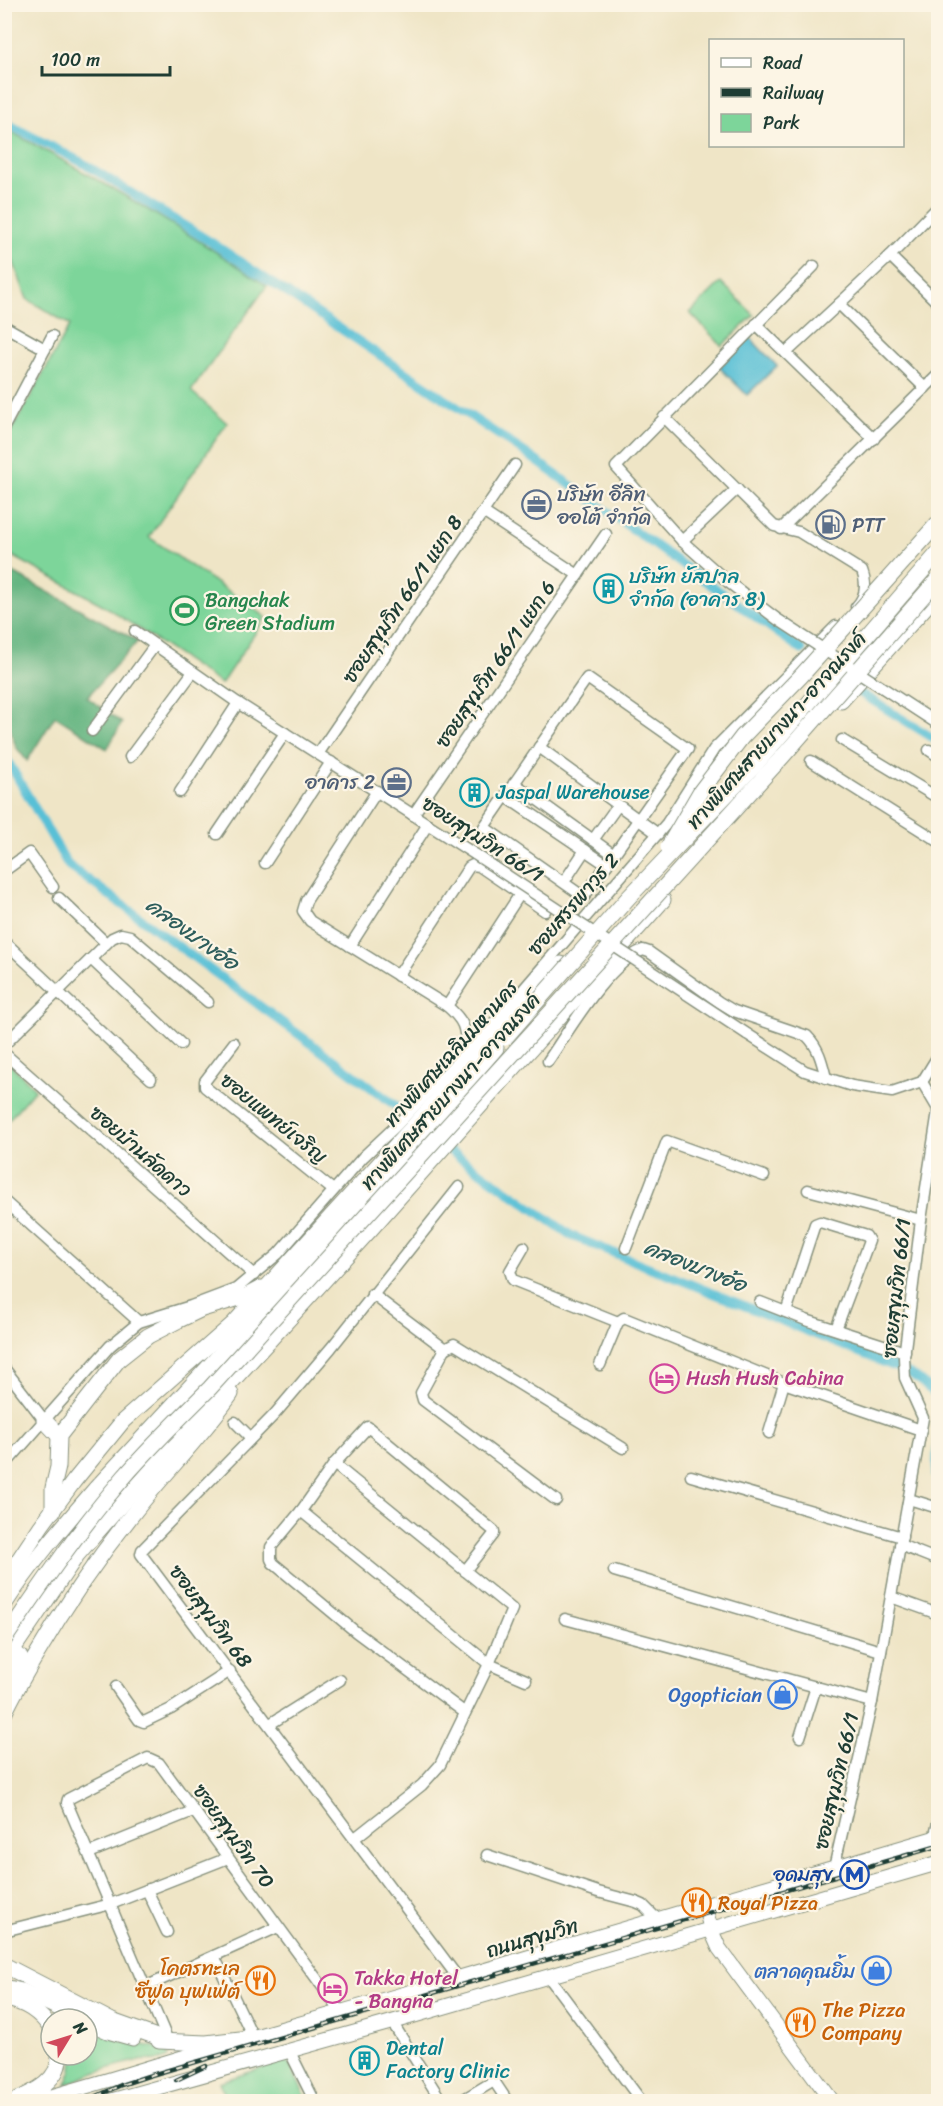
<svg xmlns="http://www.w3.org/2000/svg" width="943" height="2106" viewBox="0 0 943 2106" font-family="Sriracha,'Playpen Sans Thai',sans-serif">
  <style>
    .green { fill: #7dd59a; stroke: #4e8967; stroke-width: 1.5 }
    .forest { fill: #66b682; stroke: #427a5b; stroke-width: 1.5 }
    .water { fill: #59c0d6; stroke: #3c7e85; stroke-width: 1.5 }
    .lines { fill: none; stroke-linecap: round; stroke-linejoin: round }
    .canal { stroke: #59c0d6; stroke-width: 9 }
    .minor-casing { stroke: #87917d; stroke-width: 13 }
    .major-casing { stroke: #87917d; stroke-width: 16 }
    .highway-casing { stroke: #87917d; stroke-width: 17 }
    .minor { stroke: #fff; stroke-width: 10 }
    .major { stroke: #fff; stroke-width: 14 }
    .highway { stroke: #fff; stroke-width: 15 }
    .rail-casing { stroke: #1f3d34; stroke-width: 4.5 }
    .rail { stroke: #fcf5e5; stroke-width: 2; stroke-dasharray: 7; stroke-linecap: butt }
    .minor-bridge-casing { stroke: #87917d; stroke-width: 13; stroke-linecap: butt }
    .highway-bridge-casing { stroke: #87917d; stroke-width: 17; stroke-linecap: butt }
    .minor-bridge { stroke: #fff; stroke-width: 10 }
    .highway-bridge { stroke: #fff; stroke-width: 15 }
    .labels { text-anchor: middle; stroke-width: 4.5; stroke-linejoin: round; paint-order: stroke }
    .service-label { font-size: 20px; fill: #4e5e75; stroke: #fcf5e5; text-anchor: start }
    .culture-label { font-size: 20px; fill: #0d838f; stroke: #fcf5e5; text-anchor: start }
    .street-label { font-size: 20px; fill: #1f3d34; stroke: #fcf5e5 }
    .leisure-label { font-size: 20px; fill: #27864d; stroke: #fcf5e5; text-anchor: start }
    .hotel-label { font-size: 20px; fill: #b23c85; stroke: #fcf5e5; text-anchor: start }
    .shop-label { font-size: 20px; fill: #366cbe; stroke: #fcf5e5; text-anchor: end }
    .transit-label { font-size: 20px; fill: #164399; stroke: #fcf5e5; text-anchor: end }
    .food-label { font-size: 20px; fill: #c56008; stroke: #fcf5e5; text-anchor: start }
    .water-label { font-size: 21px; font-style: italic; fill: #2e5e5c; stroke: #fcf5e5 }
  </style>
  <rect width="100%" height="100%" fill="#fcf5e5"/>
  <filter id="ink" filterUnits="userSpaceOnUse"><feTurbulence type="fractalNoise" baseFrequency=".0167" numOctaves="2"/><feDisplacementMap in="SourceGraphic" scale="12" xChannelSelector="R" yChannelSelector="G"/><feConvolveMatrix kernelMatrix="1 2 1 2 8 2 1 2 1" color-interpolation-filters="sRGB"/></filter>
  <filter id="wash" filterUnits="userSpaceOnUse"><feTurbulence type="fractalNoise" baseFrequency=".008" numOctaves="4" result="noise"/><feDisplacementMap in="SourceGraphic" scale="24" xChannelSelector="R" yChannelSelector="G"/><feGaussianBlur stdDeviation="1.35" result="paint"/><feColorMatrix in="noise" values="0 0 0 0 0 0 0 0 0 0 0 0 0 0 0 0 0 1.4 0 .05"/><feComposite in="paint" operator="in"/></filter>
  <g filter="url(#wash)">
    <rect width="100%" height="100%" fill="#efe5c6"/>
    <g class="green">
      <path d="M4 128C95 177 183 228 267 286L191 391 227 423 149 537 266 617 221 684 103 605 5 552V443L70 325 27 299 5 239Z"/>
      <path d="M721 282 754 315 722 346 690 313Z"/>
      <path d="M5 1059 35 1089 5 1124Z"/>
      <path d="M87 2027 122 2041 165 2049 169 2056C161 2063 147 2059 137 2061 112 2066 89 2074 66 2085L72 2070 73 2055H87Z"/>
      <path d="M287 2060 308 2101H228L219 2082Z"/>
    </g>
    <path class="forest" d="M4 568 138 641 87 697 122 723 107 749 55 716 27 761 16 747 5 715Z"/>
    <path class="water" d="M749 337 777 366 747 395 719 367Z"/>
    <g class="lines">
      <g class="canal">
        <path d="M4 122 83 163 211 242 524 452 802 650"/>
        <path d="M857 691 938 741"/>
        <path d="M4 752 6 758 68 865 399 1108"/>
        <path d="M449 1150 572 1236 898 1368 914 1376 938 1396"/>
        <path d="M938 1437 936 1477 938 1478"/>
      </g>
    </g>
  </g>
  <g filter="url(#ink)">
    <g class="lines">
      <defs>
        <g id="minor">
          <path d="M938 207 890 256 938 303"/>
          <path d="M890 256 839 304 925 388"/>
          <path d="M756 324 874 439"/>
          <path d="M4 326 45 349"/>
          <path d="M786 353 839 304"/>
          <path d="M664 417 774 526 799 532 862 571C867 584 866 597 856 607"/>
          <path d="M4 427 52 336"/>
          <path d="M483 512 578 575"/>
          <path d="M781 529 938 375"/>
          <path d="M682 541 737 489"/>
          <path d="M728 582 682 541 616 467 814 266"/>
          <path d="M135 631 238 703 476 855"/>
          <path d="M587 678 688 749 584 897 484 827Z"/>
          <path d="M92 731 155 645"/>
          <path d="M842 740 938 798"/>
          <path d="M539 747 658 834"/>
          <path d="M929 750 938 756"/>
          <path d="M318 754 515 465"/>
          <path d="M130 757 193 672"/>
          <path d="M811 761 938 841"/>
          <path d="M514 783 614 855"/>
          <path d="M377 791 306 901 303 911 310 921 447 1006C465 1022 465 1027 467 1050"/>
          <path d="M180 792 238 703"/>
          <path d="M505 796 607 865"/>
          <path d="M413 815 606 534"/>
          <path d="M217 834 285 733"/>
          <path d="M593 840 618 805"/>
          <path d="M265 863 331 762"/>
          <path d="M4 871 29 853 53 887"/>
          <path d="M564 882 585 850"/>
          <path d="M59 898 106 943"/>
          <path d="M8 945 151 1079"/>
          <path d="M350 946 428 824"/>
          <path d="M91 959 181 1044"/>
          <path d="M398 976 469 867 473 865 479 866 545 911"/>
          <path d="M447 1006 520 894"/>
          <path d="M747 1034 805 1071 852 1086 892 1092 922 1082"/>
          <path d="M234 1043 205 1081V1087L333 1190"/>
          <path d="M4 1045 112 938 121 934 130 936 208 1002"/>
          <path d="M4 1053 254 1275"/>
          <path d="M548 1061C570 1029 607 964 643 950L649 952 719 1002 734 1011 807 1036C819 1048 822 1062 826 1078"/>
          <path d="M922 1082 938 1109"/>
          <path d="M922 1082 938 1056"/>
          <path d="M459 1187 331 1348 274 1415 142 1550 141 1554 459 1979"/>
          <path d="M808 1190 921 1220"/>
          <path d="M4 1201 139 1322"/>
          <path d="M524 1247 510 1271 513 1280 618 1322"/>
          <path d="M626 1248 667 1141 764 1176"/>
          <path d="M372 1294 445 1349 454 1344 623 1448"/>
          <path d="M760 1302 806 1320 905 1352"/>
          <path d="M786 1312 815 1224 820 1222 866 1236 869 1241 836 1329"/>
          <path d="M445 1349 421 1393 423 1400 556 1500"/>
          <path d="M600 1365 618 1322 624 1318 784 1383 921 1430"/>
          <path d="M4 1368 44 1420"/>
          <path d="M235 1422 251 1438"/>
          <path d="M769 1433 784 1383"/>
          <path d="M334 1464 512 1609 489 1664 440 1765 422 1785 355 1838"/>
          <path d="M4 1466 110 1346 139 1322 191 1306 236 1289 278 1254 363 1157 397 1125 503 1013 667 823 714 749 836 626"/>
          <path d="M691 1476 902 1537"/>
          <path d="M909 1499 938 1508"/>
          <path d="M301 1511 489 1664 526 1680"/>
          <path d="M900 1545 938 1560"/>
          <path d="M614 1571 881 1651"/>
          <path d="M891 1597 938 1614"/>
          <path d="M565 1619 872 1702"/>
          <path d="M116 1687 139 1720 144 1722 171 1709 230 1671"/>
          <path d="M464 1712 356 1632 273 1563 271 1559V1547L301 1511 334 1464 368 1427 494 1531V1534L465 1571"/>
          <path d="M270 1724 340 1680"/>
          <path d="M800 1737 816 1687"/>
          <path d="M934 1839 938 1823"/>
          <path d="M89 1853 193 1811"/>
          <path d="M487 1855 598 1892 636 1902 643 1905 659 1921"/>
          <path d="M834 1868 872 1702 923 1418 905 1378 904 1357 921 1220 938 1111"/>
          <path d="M147 1890 167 1932"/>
          <path d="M4 1931 111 1904 228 1858"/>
          <path d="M214 1956 253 2037"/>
          <path d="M548 1976 642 2102"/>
          <path d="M145 1987 278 1927"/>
          <path d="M392 2022 442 2102"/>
          <path d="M168 2041 67 1803 68 1799 148 1758 159 1763 341 2012"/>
          <path d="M289 2050 315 2102"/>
          <path d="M459 2102 494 2081 508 2102"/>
        </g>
        <g id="major">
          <path d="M705 1907 711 1930 719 1948 833 2102"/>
          <path d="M31 2102C104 2083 176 2058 250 2038 480 1973 709 1904 938 1837"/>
          <path d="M106 2102 392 2022 938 1863"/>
        </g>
        <g id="highway">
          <path d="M841 701 938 593"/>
          <path d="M44 1420 59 1436"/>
          <path d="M53 1511V1488L58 1467 59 1436 119 1359 148 1336 179 1320 202 1309 246 1296 261 1288"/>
          <path d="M4 1582 41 1526 74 1481 123 1421 234 1323 561 964"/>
          <path d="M4 1605C31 1563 64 1525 96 1488L383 1179 496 1048"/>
          <path d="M4 1665 14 1648 77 1555 162 1458 370 1230 663 900"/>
          <path d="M4 1685 20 1657"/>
          <path d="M4 1714C14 1693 25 1674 37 1654 66 1604 99 1556 135 1511 166 1471 202 1436 231 1394"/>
          <path d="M4 1965 112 2021 168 2041"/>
          <path d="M4 1987 22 1991 82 2019"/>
          <path d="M4 1999C24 2001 41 2013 51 2029"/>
          <path d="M87 2022 108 2031 133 2038"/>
          <path d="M159 2041 206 2043 249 2038"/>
          <path d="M12 2102C32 2093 61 2081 59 2055"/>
        </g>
      </defs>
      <use href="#minor" class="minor-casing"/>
      <use href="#major" class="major-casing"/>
      <use href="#highway" class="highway-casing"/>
      <use href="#minor" class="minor"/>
      <use href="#major" class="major"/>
      <use href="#highway" class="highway"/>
      <defs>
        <g id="rail">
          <path d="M176 2080 206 2066"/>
          <path d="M84 2102 121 2085 148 2076 938 1846"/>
        </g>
      </defs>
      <use href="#rail" class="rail-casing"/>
      <use href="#rail" class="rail"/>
      <defs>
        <g id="minor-bridge">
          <path d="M728 582 777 619 938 724"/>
          <path d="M476 855 747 1034"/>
        </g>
        <g id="highway-bridge">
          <path d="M668 847 700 792 742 737 801 676 938 523"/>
          <path d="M505 1038 628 898 756 764 938 553"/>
          <path d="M4 1640C42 1584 80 1528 124 1477 151 1446 181 1417 210 1388L783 756 938 579"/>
        </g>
      </defs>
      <use href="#minor-bridge" class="minor-bridge-casing"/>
      <use href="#highway-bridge" class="highway-bridge-casing"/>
      <use href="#minor-bridge" class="minor-bridge"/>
      <use href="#highway-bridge" class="highway-bridge"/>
    </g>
  </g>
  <defs>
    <symbol id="office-ring" viewBox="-11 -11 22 22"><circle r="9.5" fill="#fcf5e5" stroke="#5c6f8a" stroke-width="1.5"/><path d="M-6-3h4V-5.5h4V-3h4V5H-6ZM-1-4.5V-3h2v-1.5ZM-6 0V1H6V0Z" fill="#5c6f8a"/></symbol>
    <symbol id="fuel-ring" viewBox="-11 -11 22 22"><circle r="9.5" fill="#fcf5e5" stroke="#5c6f8a" stroke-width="1.5"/><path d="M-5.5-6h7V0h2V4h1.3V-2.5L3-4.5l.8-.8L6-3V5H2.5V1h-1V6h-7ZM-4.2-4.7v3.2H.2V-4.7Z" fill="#5c6f8a"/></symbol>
    <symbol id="building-ring" viewBox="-11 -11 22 22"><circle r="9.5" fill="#fcf5e5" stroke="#0f9aa8" stroke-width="1.5"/><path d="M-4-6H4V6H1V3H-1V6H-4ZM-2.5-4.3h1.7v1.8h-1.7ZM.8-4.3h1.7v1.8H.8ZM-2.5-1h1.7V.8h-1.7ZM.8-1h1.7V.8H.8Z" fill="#0f9aa8"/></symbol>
    <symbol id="stadium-ring" viewBox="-11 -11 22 22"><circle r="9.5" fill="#fcf5e5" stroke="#2e9e5b" stroke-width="1.5"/><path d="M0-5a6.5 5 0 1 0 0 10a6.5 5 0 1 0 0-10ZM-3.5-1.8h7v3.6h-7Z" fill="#2e9e5b"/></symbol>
    <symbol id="hotel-ring" viewBox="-11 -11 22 22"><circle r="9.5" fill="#fcf5e5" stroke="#d1479c" stroke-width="1.5"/><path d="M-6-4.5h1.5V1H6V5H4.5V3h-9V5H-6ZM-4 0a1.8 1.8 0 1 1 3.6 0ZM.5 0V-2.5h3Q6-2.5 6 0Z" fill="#d1479c"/></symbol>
    <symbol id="shop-ring" viewBox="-11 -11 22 22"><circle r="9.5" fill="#fcf5e5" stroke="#3f7fe0" stroke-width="1.5"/><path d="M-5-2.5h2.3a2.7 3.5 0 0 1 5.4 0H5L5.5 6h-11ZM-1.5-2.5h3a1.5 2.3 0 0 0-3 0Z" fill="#3f7fe0"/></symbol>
    <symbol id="metro-ring" viewBox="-11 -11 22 22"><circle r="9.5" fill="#fcf5e5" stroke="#1a4fb4" stroke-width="1.5"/><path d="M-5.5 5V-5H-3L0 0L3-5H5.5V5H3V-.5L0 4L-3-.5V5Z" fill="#1a4fb4"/></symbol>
    <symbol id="restaurant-ring" viewBox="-11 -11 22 22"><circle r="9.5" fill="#fcf5e5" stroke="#e8710a" stroke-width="1.5"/><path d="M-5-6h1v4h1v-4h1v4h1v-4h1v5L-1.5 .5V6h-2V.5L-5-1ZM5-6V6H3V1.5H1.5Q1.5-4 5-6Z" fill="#e8710a"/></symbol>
  </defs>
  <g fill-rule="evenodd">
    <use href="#office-ring" x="520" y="488" width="33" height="33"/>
    <use href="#fuel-ring" x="814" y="508" width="33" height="33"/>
    <use href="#building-ring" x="592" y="572" width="33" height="33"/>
    <use href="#stadium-ring" x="168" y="594" width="33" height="33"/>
    <use href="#office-ring" x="380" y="766" width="33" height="33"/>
    <use href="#building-ring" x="458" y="776" width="33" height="33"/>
    <use href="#hotel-ring" x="648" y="1362" width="33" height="33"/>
    <use href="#shop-ring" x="766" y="1678" width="33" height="33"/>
    <use href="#metro-ring" x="838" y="1858" width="33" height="33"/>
    <use href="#restaurant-ring" x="680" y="1886" width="33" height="33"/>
    <use href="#shop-ring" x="860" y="1954" width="33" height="33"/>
    <use href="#restaurant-ring" x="244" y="1964" width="33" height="33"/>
    <use href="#hotel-ring" x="316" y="1972" width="33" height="33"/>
    <use href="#restaurant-ring" x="784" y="2006" width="33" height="33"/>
    <use href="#building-ring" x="348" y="2044" width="33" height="33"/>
  </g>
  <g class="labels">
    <g class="service-label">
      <text x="557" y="501">บริษัท อีลิท<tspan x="557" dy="23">ออโต้ จำกัด</tspan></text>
      <text x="852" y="532">PTT</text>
      <text x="375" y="789" text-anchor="end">อาคาร 2</text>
    </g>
    <g class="culture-label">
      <text x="629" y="583">บริษัท ยัสปาล<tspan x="629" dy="23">จำกัด (อาคาร 8)</tspan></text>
      <text x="496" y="799">Jaspal Warehouse</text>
      <text x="386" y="2055">Dental<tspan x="386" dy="23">Factory Clinic</tspan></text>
    </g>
    <g class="street-label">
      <text transform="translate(402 599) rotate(-56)" y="7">ซอยสุขุมวิท 66/1 แยก 8</text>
      <text transform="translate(495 664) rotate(-56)" y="7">ซอยสุขุมวิท 66/1 แยก 6</text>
      <text transform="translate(776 730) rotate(-48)" y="7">ทางพิเศษสายบางนา-อาจณรงค์</text>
      <text transform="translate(483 839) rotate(33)" y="7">ซอยสุขุมวิท 66/1</text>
      <text transform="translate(573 904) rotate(-49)" y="7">ซอยสรรพาวุธ 2</text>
      <text transform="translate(451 1053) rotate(-48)" y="7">ทางพิเศษเฉลิมมหานคร</text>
      <text transform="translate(450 1091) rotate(-48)" y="7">ทางพิเศษสายบางนา-อาจณรงค์</text>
      <text transform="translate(274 1118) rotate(39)" y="7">ซอยแพทย์เจริญ</text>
      <text transform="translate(141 1151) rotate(41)" y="7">ซอยบ้านลัดดาว</text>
      <text transform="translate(896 1288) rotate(-84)" y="7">ซอยสุขุมวิท 66/1</text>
      <text transform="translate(211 1616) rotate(53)" y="7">ซอยสุขุมวิท 68</text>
      <text transform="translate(836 1781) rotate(-77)" y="7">ซอยสุขุมวิท 66/1</text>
      <text transform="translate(234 1836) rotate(54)" y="7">ซอยสุขุมวิท 70</text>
      <text transform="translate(532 1938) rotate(-16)" y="7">ถนนสุขุมวิท</text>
    </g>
    <g class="leisure-label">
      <text x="205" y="607">Bangchak<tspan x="205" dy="23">Green Stadium</tspan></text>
    </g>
    <g class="hotel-label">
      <text x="686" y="1385">Hush Hush Cabina</text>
      <text x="354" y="1985">Takka Hotel<tspan x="354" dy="23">- Bangna</tspan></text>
    </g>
    <g class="shop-label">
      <text x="762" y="1702">Ogoptician</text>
      <text x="855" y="1978">ตลาดคุณยิ้ม</text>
    </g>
    <g class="transit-label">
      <text x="833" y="1881">อุดมสุข</text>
    </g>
    <g class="food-label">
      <text x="718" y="1910">Royal Pizza</text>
      <text x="240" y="1975" text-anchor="end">โคตรทะเล<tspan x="240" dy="23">ซีฟูด บุฟเฟ่ต์</tspan></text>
      <text x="822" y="2017">The Pizza<tspan x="822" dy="23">Company</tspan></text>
    </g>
    <g class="water-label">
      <text transform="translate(192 934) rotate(36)" y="7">คลองบางอ้อ</text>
      <text transform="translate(695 1266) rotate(22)" y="7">คลองบางอ้อ</text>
    </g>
  </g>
  <rect width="943" height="2106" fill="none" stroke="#fcf5e5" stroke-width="24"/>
  <rect x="709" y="39" width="195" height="108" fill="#fcf5e5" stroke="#a4ab9e" stroke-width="1.5"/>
  <rect x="721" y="58" width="30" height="9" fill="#ffffff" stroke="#a4ab9e" stroke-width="1.5"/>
  <text x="763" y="69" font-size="18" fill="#1f3d34">Road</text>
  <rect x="721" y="88" width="30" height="9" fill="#1f3d34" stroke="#a4ab9e" stroke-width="1.5"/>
  <text x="763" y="99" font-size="18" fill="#1f3d34">Railway</text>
  <rect x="721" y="114" width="30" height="18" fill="#7dd59a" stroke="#a4ab9e" stroke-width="1.5"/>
  <text x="763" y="129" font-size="18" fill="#1f3d34">Park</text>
  <g transform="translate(69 2037) rotate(52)"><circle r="28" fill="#fcf5e5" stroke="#a4ab9e" stroke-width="1.5"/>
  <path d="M0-4.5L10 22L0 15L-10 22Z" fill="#d1495b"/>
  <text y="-9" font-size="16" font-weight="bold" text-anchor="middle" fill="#1f3d34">N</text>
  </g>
  <path d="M42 66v9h128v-9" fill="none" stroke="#1f3d34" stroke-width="3"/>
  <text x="51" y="66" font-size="18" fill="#1f3d34" stroke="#fcf5e5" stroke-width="4.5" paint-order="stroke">100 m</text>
</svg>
